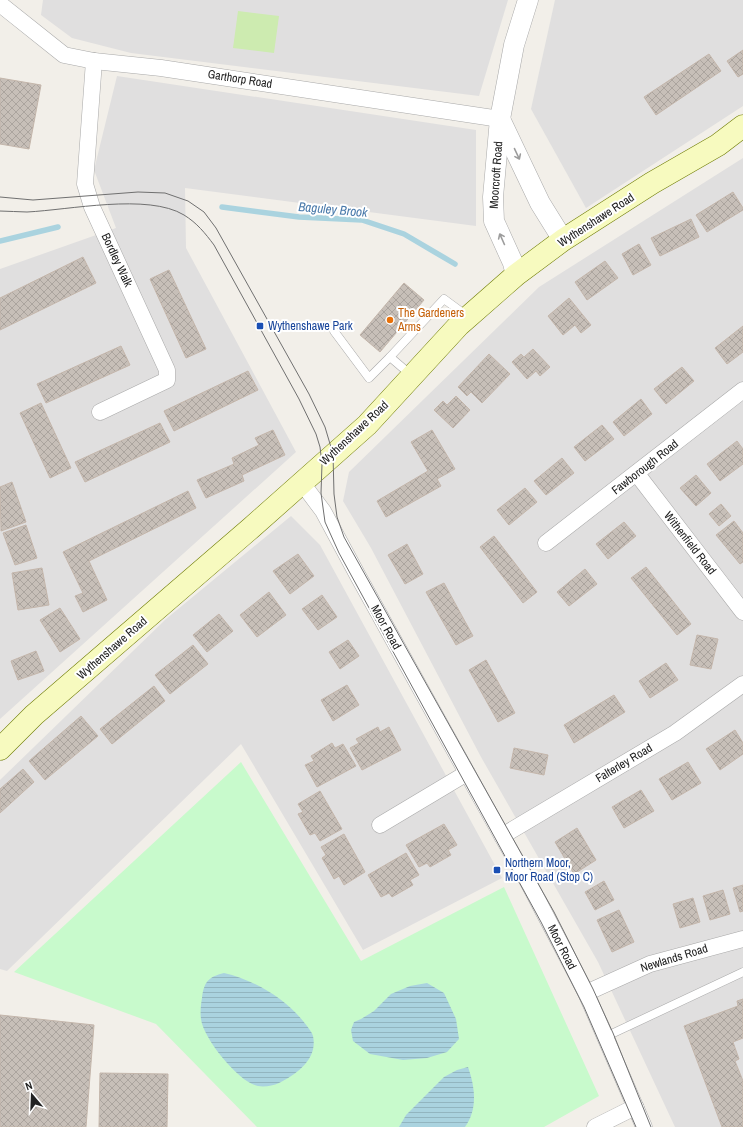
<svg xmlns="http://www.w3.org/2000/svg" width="743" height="1127" viewBox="0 0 743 1127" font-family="'Archivo Narrow',sans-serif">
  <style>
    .residential { fill: #e0dfdf }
    .grass { fill: #cdebb0 }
    .park { fill: #c8facc }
    .water { fill: url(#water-rules) }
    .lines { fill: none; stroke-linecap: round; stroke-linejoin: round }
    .stream { stroke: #aad3df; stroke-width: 5.5 }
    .building { fill: url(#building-cross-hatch); stroke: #c4b6ab }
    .service-casing { stroke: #a9a9a9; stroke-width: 9 }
    .minor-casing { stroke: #a9a9a9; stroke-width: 17 }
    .tertiary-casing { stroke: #a9a9a9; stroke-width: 21 }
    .secondary-casing { stroke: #707d05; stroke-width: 23 }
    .service { stroke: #fff; stroke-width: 8 }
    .minor { stroke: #fff; stroke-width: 16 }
    .tertiary { stroke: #fff; stroke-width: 20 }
    .secondary { stroke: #f7fabf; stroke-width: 22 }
    .tram { stroke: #707070; stroke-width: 1 }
    .oneway { stroke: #9c9c9c }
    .food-dot { fill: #e8710a; stroke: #fff; stroke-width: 1.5 }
    .transit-dot { fill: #1a4fb4; stroke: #fff; stroke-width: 1.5 }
    .labels { text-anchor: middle; stroke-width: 4; stroke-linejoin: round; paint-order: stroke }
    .street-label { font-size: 12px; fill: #222; stroke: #fff }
    .food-label { font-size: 12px; fill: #c56008; stroke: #fff; text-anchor: start }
    .transit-label { font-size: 12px; fill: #164399; stroke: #fff; text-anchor: start }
    .water-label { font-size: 13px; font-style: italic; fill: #4a7aab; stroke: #fff }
  </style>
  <defs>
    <pattern id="water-rules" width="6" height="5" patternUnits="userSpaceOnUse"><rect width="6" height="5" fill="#aad3df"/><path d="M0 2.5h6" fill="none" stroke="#92b5bf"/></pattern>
    <pattern id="building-cross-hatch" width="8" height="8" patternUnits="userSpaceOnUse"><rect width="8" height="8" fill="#c7bfb8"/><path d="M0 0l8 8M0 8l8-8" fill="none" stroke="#aba49e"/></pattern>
  </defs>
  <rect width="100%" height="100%" fill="#f2efe9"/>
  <g class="residential">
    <path d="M43 0H508L479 96 131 53 72 38 41 15Z"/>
    <path d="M555 0H743V106L586 208 531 109Z"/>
    <path d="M117 76 476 130V226L185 188 186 248 296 452 0 719V269L116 228 94 170Z"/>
    <path d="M743 158V1127H675L598 962 481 757 371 548 343 501 349 472 539 287Z"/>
    <path d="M291 516 320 545 502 878 363 950 241 744 7 971 0 969V780L166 619Z"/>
  </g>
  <path class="grass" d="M238 11 279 16 274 53 233 48Z"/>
  <path class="park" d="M241 762 361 961 504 887 599 1096 544 1127H257L156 1024 14 972Z"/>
  <g class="water">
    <path d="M224 973C255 980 288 1000 307 1026 309 1029 312 1032 313 1036 318 1059 297 1074 279 1083 273 1086 264 1087 258 1086 239 1083 203 1038 201 1019 200 1012 201 1004 202 998 204 982 208 977 224 973Z"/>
    <path d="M427 983 444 993 456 1019 459 1039 447 1052 427 1058 403 1060 370 1054 353 1041 351 1030 354 1022 361 1019 374 1011 391 994 410 986Z"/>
    <path d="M468 1067C475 1087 478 1109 465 1127H399L406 1115 444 1077 457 1070Z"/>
  </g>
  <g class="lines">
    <g class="stream">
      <path d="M222 207 299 217 362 220 404 234 455 264"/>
      <path d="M0 241 58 227"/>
    </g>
  </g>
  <g class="building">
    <path d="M743 50V74L738 77 727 61Z"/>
    <path d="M709 54 721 71 656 115 644 97Z"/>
    <path d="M0 78 41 85 29 149 0 144Z"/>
    <path d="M733 192 743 208V210L707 232 696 215Z"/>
    <path d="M691 219 699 237 660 256 651 238Z"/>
    <path d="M639 244 651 265 633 275 622 254Z"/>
    <path d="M83 257 96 283 0 330V298Z"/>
    <path d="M605 261 618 278 587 300 575 282Z"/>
    <path d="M169 270 206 349 186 358 150 279Z"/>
    <path d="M404 283 424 300 380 352 360 335Z"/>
    <path d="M569 298 591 325 581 333 575 325 563 335 548 316Z"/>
    <path d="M743 326V352L727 364 715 348Z"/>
    <path d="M121 346 130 365 46 403 37 384Z"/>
    <path d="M533 349 550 367 540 376 536 371 527 379 512 362 521 354 524 357Z"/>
    <path d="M489 354 510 374 482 403 471 392 467 396 458 387Z"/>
    <path d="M682 367 694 381 666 404 654 389Z"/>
    <path d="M248 371 258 390 174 431 164 411Z"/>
    <path d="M456 396 470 410 453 428 434 410 443 401 447 405Z"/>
    <path d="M641 399 652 414 624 436 613 422Z"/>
    <path d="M41 403 71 468 50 478 20 413Z"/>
    <path d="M160 423 170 442 85 482 75 462Z"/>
    <path d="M602 425 614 439 585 461 574 447Z"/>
    <path d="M273 430 285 455 242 475 244 481 206 498 197 480 234 464 232 458 259 445 255 438Z"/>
    <path d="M432 430 455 469 437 479 441 486 386 517 377 501 428 471 411 442Z"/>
    <path d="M737 441 743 449V464L720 481 707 464Z"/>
    <path d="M562 458 574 473 546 495 534 481Z"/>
    <path d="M696 475 711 493 696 506 680 488Z"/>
    <path d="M12 482 26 522 1 531 0 487Z"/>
    <path d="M525 488 537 502 509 525 497 510Z"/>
    <path d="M188 491 196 508 89 561 107 600 83 612 75 596 83 593 63 552Z"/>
    <path d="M721 504 731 516 719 526 709 514Z"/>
    <path d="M734 521 743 533V562L740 564 716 535Z"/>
    <path d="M624 522 636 536 608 559 596 544Z"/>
    <path d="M26 525 37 558 15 565 3 533Z"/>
    <path d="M494 536 537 592 523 603 480 547Z"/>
    <path d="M407 544 423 574 405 584 388 555Z"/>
    <path d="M298 554 314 576 290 594 273 571Z"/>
    <path d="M646 567 691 624 677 635 631 578Z"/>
    <path d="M42 568 49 605 18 610 12 573Z"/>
    <path d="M585 569 597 584 569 606 557 592Z"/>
    <path d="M444 583 473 636 456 645 426 592Z"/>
    <path d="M269 592 286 615 257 637 240 615Z"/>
    <path d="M322 595 337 617 318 630 302 609Z"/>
    <path d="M60 608 80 639 60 652 40 620Z"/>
    <path d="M219 614 233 631 207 652 193 635Z"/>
    <path d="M697 635 718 639 711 669 690 665Z"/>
    <path d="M348 640 359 656 340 669 329 652Z"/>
    <path d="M193 645 208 664 170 694 155 675Z"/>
    <path d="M36 651 44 671 18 680 11 661Z"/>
    <path d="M486 660 515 713 498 722 469 670Z"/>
    <path d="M666 663 678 680 650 698 639 681Z"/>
    <path d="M347 685 359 705 333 721 321 700Z"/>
    <path d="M154 686 165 701 112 744 100 729Z"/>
    <path d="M614 695 625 712 574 743 564 725Z"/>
    <path d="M81 716 98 736 45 780 29 761Z"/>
    <path d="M378 727 380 732 389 727 401 750 362 770 350 748 359 743 356 739Z"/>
    <path d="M735 730 743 743V754L720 770 706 749Z"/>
    <path d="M332 743 335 748 343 744 356 766 317 787 305 765 314 761 311 756Z"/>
    <path d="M514 748 548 755 544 775 510 768Z"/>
    <path d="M688 762 701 783 672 800 659 779Z"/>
    <path d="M23 769 34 782 0 813V789Z"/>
    <path d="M641 790 654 811 624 828 612 807Z"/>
    <path d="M320 791 342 829 320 841 315 833 310 835 298 814 303 812 298 804Z"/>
    <path d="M444 824 457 845 448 850 451 855 430 867 427 863 419 867 406 845Z"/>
    <path d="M577 828 596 860 574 874 555 842Z"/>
    <path d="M344 834 365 872 344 885 339 876 334 879 322 858 326 855 321 847Z"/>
    <path d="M406 853 419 875 410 880 413 885 392 897 389 893 381 897 368 875Z"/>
    <path d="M604 881 614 900 595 910 585 892Z"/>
    <path d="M743 885V911L740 912 733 888Z"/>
    <path d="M723 890 730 914 710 920 703 896Z"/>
    <path d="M693 898 700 922 680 928 673 904Z"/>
    <path d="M619 910 634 942 612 952 597 920Z"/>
    <path d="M743 999V1038L733 1042 739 1059 735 1061 743 1081V1127H722L684 1026 738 1006 737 1001Z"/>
    <path d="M0 1015 94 1025 86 1127H0Z"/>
    <path d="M100 1073 168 1074 167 1127H99Z"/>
  </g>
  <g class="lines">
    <defs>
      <g id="service">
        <path d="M334 331 369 378 390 357 411 375"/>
        <path d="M390 357 444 299 467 316"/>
        <path d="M605 1037 743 972"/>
      </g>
      <g id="minor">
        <path d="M0 4 64 55 94 61 161 68 500 119"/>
        <path d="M94 61 85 184 92 207 167 370V380L100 412"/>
        <path d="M637 474 743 612"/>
        <path d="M302 483 323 511 358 576 502 836 527 880 586 993 644 1127"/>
        <path d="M546 543 743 390"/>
        <path d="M380 825 467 773"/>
        <path d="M502 836 675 733 743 684"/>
        <path d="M586 993 650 964 743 939"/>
        <path d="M595 1127 629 1110 636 1108"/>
      </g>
      <g id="tertiary">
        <path d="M500 119 540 203 563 240"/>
        <path d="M516 275 513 263 494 221 493 197 500 119 514 45 528 0"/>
      </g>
      <path id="secondary" d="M0 749 34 715 251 528 367 425 459 325 516 275 563 240 652 183 718 145 743 126"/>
    </defs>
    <use href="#service" class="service-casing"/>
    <use href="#minor" class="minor-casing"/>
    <use href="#tertiary" class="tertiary-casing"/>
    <use href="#secondary" class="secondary-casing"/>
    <use href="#service" class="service"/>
    <use href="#minor" class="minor"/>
    <use href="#tertiary" class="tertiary"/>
    <use href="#secondary" class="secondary"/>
    <g class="tram">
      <path d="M0 197 33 200 138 192 165 193 188 201 204 212 216 228 309 394 325 427 333 454 334 494 337 517 344 537 554 912 593 989 613 1033 651 1127"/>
      <path d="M0 211C9 211 18 212 27 212 69 210 148 193 184 215 197 223 205 233 214 245L299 399 316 434 320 447 322 464 321 493 325 522 339 553 541 922 584 1007 636 1127"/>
    </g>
  </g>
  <defs><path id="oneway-shaft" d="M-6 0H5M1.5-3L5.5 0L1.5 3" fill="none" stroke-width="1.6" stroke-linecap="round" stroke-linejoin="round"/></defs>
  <g class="oneway">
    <use href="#oneway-shaft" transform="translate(517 154) rotate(65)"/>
    <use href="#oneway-shaft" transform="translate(502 239) rotate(-114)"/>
  </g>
  <circle class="food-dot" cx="390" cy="320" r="4"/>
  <g class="transit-dot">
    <rect x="256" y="322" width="8" height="8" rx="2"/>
    <rect x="493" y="866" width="8" height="8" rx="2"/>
  </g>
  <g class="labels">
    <g class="street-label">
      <text transform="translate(240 79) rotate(9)" y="4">Garthorp Road</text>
      <text transform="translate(496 175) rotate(-86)" y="4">Moorcroft Road</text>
      <text transform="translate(596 220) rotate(-33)" y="4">Wythenshawe Road</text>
      <text transform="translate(117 260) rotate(65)" y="4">Bordley Walk</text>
      <text transform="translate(354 433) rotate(-43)" y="4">Wythenshawe Road</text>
      <text transform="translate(645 467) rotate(-38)" y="4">Fawborough Road</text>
      <text transform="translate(690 543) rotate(52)" y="4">Withenfield Road</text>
      <text transform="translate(386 627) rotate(61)" y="4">Moor Road</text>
      <text transform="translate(112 648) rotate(-41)" y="4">Wythenshawe Road</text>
      <text transform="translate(624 763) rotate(-31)" y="4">Falterley Road</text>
      <text transform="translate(562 947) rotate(63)" y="4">Moor Road</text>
      <text transform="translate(674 958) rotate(-17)" y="4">Newlands Road</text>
    </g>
    <g class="food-label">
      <text x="398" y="317">The Gardeners<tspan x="398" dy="14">Arms</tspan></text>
    </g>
    <g class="transit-label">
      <text x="268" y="330">Wythenshawe Park</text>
      <text x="505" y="867">Northern Moor,<tspan x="505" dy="14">Moor Road (Stop C)</tspan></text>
    </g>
    <g class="water-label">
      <text transform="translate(333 209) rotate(5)" y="5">Baguley Brook</text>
    </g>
  </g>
  <g transform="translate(32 1095) rotate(341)" stroke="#ffffff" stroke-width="3" paint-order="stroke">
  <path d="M0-3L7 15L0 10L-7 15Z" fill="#222222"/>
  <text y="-6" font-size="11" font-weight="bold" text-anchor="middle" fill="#222222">N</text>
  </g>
</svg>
